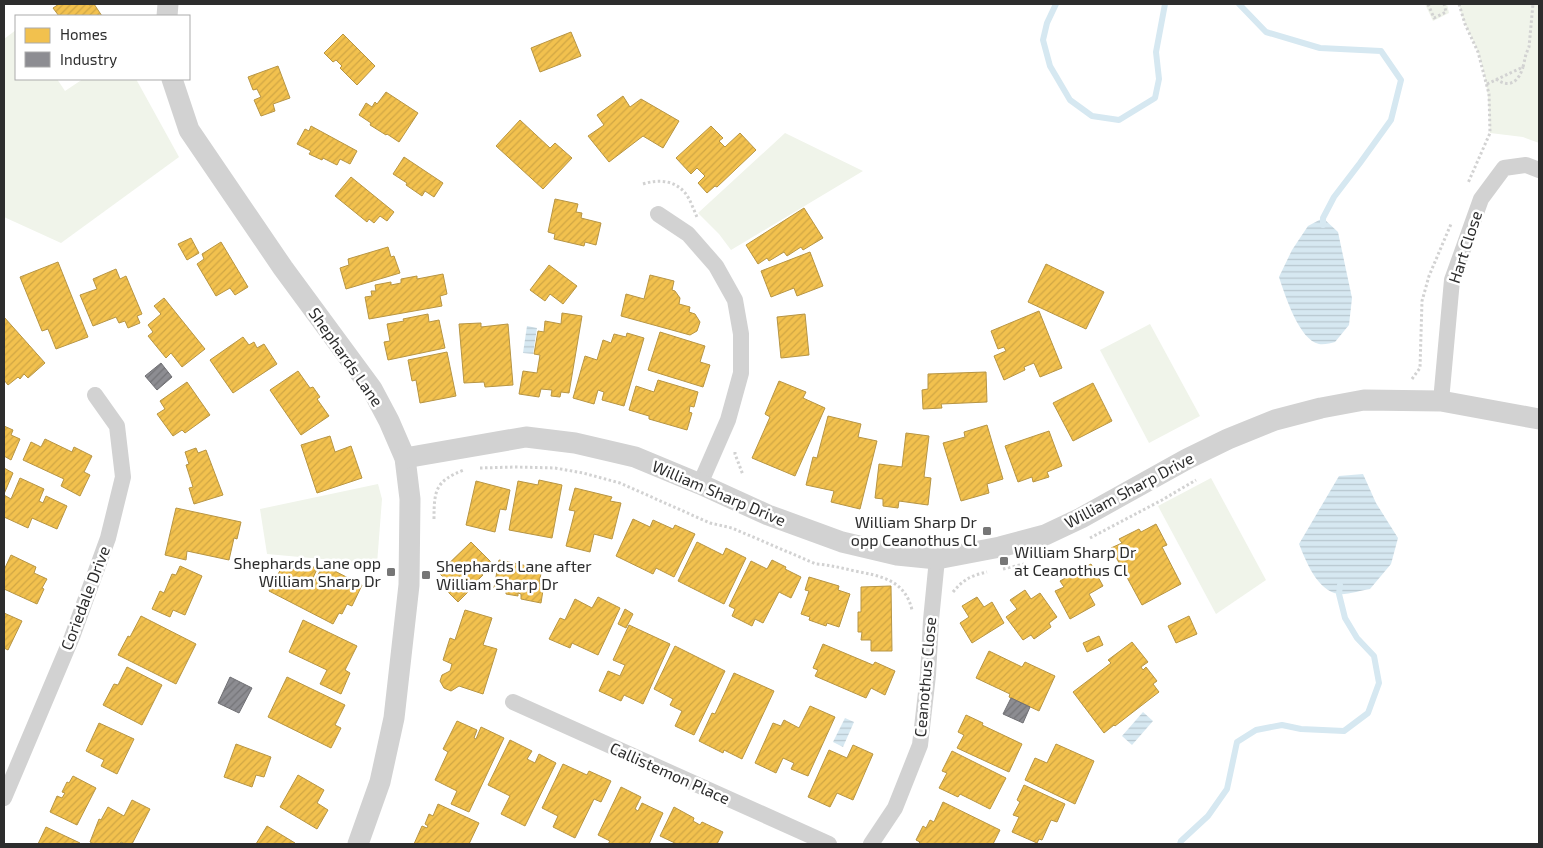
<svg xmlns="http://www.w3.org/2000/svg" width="1543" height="848" viewBox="0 0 1543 848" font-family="'Exo 2',sans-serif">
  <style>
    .green { fill: #f0f4ea }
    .water { fill: url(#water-rules) }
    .homes { fill: url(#homes-hatch); stroke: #b79544 }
    .industry { fill: url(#industry-hatch); stroke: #707074 }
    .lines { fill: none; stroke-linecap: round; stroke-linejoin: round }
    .stream { stroke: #d6e8f1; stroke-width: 6 }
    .path { stroke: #d2d2d2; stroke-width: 3; stroke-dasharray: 2.5 2.5; stroke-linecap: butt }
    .minor { stroke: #d2d2d2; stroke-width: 16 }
    .tertiary { stroke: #d2d2d2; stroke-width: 21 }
    .poi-dot { fill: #767676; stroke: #fff; stroke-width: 2 }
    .labels { text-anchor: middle; stroke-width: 5; stroke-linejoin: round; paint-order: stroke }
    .street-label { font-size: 16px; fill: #2d2d2d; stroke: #fff }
    .poi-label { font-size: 16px; fill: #2d2d2d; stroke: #fff; text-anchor: end }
  </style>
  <defs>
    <pattern id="water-rules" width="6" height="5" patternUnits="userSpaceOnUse" patternTransform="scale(1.25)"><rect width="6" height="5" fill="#d6e8f1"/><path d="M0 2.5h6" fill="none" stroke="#b8c7cf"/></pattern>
    <pattern id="homes-hatch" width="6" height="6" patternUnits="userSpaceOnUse" patternTransform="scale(1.25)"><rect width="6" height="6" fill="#f2c14e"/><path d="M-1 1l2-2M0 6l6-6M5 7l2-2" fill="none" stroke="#d0a644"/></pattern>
    <pattern id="industry-hatch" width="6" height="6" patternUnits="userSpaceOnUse" patternTransform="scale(1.25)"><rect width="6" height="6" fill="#8d8d92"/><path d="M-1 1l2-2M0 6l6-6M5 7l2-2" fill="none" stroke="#747478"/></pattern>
  </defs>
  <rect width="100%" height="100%" fill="#fff"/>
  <g class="green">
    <path d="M1425 4H1447L1449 13 1433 21Z"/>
    <path d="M1459 4H1539V143L1523 137 1490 133C1489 104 1488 82 1479 55 1473 37 1462 22 1459 4Z"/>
    <path d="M16 30V79H57L65 91 83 79H136L179 157 61 243 4 217V39Z"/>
    <path d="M785 133 863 171 731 250 719 234 698 213Z"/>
    <path d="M1150 324 1200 416 1149 443 1100 350Z"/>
    <path d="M1211 478 1266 580 1216 614 1158 506Z"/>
    <path d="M378 484 382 499 377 564 267 554 260 509Z"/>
  </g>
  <g class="water">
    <path d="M1323 218 1338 232 1352 298 1349 325 1335 342C1331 343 1324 345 1319 344 1299 340 1285 295 1279 277L1292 250 1308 226Z"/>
    <path d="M527 326 537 328 533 354 523 353Z"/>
    <path d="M1363 474 1376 503 1398 538 1391 564 1370 589C1362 590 1347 595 1339 594 1317 591 1306 561 1299 544L1339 476Z"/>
    <path d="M1143 712 1153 721 1132 745 1122 736Z"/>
    <path d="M845 718 854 722 843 747 833 742Z"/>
  </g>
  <g class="homes">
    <path d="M59 4H88L89 5 94 4 102 16H59L53 8Z"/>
    <path d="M571 32 581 56 540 72 531 48Z"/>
    <path d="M343 34 375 66 357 85 340 68 342 66 336 60 333 62 324 53Z"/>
    <path d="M278 66 290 98 273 104 275 111 261 116 254 100 261 97 257 89 253 90 248 77Z"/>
    <path d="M386 92 418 113 399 142 387 134 386 135 370 125 371 123 359 115 366 103 372 107 375 102 377 104Z"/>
    <path d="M623 96 630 107 641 99 679 121 663 148 643 136 609 162 588 136 604 125 597 115Z"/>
    <path d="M520 120 550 148 555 143 572 158 543 189 496 146Z"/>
    <path d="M311 126 357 151 350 164 340 159 337 165 323 158 322 160 309 154 311 151 297 144 305 129 309 131Z"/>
    <path d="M711 126 723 138 719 141 725 147 740 133 756 150 717 187 715 186 707 193 698 183 705 176 697 168 691 174 676 158Z"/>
    <path d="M404 157 443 183 434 197 425 191 422 196 406 185 407 183 393 174Z"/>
    <path d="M351 177 394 212 387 221 380 216 374 223 369 219 367 222 335 196Z"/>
    <path d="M555 199 578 204 576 212 582 213 581 218 601 223 596 245 585 242 584 246 554 239 555 234 548 232Z"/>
    <path d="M804 208 823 238 803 250 801 247 787 256 784 252 769 261 767 258 758 264 746 245Z"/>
    <path d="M191 238 199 253 187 260 178 244Z"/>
    <path d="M221 242 248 287 235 295 230 288 216 296 197 264 204 259 202 254Z"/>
    <path d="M388 247 391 257 394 256 400 273 346 289 340 268 349 265 348 259Z"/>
    <path d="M810 252 823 286 797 296 794 288 771 297 761 271Z"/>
    <path d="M58 262 88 337 56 349 48 329 42 331 20 277Z"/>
    <path d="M1046 264 1104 292 1086 329 1028 302Z"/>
    <path d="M549 265 577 286 563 304 550 294 545 301 530 290Z"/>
    <path d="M116 269 120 279 126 276 142 314 137 316 140 323 128 328 125 321 119 323 116 317 93 326 80 295 97 289 93 279Z"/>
    <path d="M443 274 447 294 440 296 442 306 369 319 365 297 372 296 371 291H376L375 285 391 282V285L401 283V279L417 276V279Z"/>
    <path d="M650 275 674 281 672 290 675 291 680 298 679 304 690 307 689 312 695 314 700 322 697 331 690 335 621 316 626 294 644 299Z"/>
    <path d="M164 298 205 349 182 367 171 353 166 358 148 336 153 332 148 325 161 314 154 306Z"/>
    <path d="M1039 311 1062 368 1040 377 1034 363 1024 367 1025 370 1004 380 994 356 1006 351 1004 347 998 349 991 331Z"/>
    <path d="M562 313 582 316 569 393 561 392 560 397 551 396 552 390 541 389 539 397 519 394 523 371 537 373 540 355 534 354 538 331 544 332 545 321 561 324Z"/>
    <path d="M428 314 429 322 439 320 445 348 388 360 384 342 390 341 387 324 404 321 403 319Z"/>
    <path d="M805 314 809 355 781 358 777 317Z"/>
    <path d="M4 317 45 363 28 378 24 374 20 379 18 377 8 385 4 380Z"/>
    <path d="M481 323V327L508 324 513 385 485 387 484 382 464 383 459 324Z"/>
    <path d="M660 332 705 346 700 362 710 365 703 387 648 370Z"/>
    <path d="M627 333 644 338 624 406 602 400 604 392 598 390 594 404 573 398 585 356 597 360 603 340 611 343 614 334 626 337Z"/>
    <path d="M243 337 249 345 254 342 257 348 264 344 277 364 233 393 210 360Z"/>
    <path d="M447 352 456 396 420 403 416 380 412 381 408 360Z"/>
    <path d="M298 371 310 388 313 387 320 397 317 399 329 416 301 435 270 390Z"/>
    <path d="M986 372 987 402 941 404 942 408 923 409 922 390 928 389V374Z"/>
    <path d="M658 380 698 392 694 407 690 406 689 412 692 413 687 430 649 419V416L629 410 636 386 654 392Z"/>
    <path d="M779 381 806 392 803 398 825 408 795 476 752 458 770 417 765 414Z"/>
    <path d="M187 382 210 415 185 433 182 430 173 436 157 414 165 409 160 401Z"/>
    <path d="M1093 383 1112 421 1073 441 1053 403Z"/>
    <path d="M828 416 861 424 858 437 877 441 860 509 831 502 834 491 806 485 813 457 817 458Z"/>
    <path d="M987 425 1003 479 987 484 989 493 961 501 943 443 965 437 964 432Z"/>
    <path d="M4 426 13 430 11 435 20 439 11 460 4 456Z"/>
    <path d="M1049 431 1062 466 1047 472 1049 477 1033 482 1032 477 1018 482 1005 446Z"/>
    <path d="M906 433 929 436 924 477 931 478 928 505 899 501 898 508 883 506V499L875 498 879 464 902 467Z"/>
    <path d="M330 436 335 452 351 446 362 478 317 493 301 445Z"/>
    <path d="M45 439 72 452 74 447 92 456 84 472 90 475 80 496 61 486 64 479 23 460 31 442 41 447Z"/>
    <path d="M196 448 198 453 206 450 223 495 194 504 189 488 193 487 186 465 189 464 185 452Z"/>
    <path d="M4 468 13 473 4 494Z"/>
    <path d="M20 478 44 489 39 501 43 503 46 496 67 506 57 529 32 518 28 528 4 517V495L11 499Z"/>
    <path d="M539 480 562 485 552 538 509 530 518 481 538 485Z"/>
    <path d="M476 481 510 490 506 510 500 509 495 532 466 525Z"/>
    <path d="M575 488 612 497 610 501 621 503 612 539 594 534 590 552 566 546 575 511 569 510Z"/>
    <path d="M176 508 241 522 237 539 234 538 229 560 187 551 186 560 165 555Z"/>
    <path d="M633 519 650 527 653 520 673 529 675 525 695 534 674 577 656 568 653 574 616 556Z"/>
    <path d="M1156 524 1167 545 1162 547 1181 584 1142 605 1111 548 1122 543 1119 539 1139 529 1141 532Z"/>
    <path d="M471 542 492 563 481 574 483 575 476 582 474 581 469 585 472 588 458 602 443 587 448 582 439 573Z"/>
    <path d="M697 542 723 555 726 548 746 558 724 604 678 581Z"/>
    <path d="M11 555 36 567 34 573 47 579 42 588 44 589 37 604 4 589V570Z"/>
    <path d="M299 559 317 569 312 580 315 581 323 565 362 585 352 606 347 604 342 614 339 613 333 624 269 591 283 565 293 570Z"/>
    <path d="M499 560 542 569 539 583 544 584 541 603 521 599V594L518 593V596L506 594V590L494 588Z"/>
    <path d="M772 560 786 567 785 569 801 577 791 598 779 592 763 623 755 619 752 626 732 616 735 609 729 606 751 561 767 569Z"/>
    <path d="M1091 564 1103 586 1089 594 1095 605 1070 619 1055 591 1064 587 1060 581Z"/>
    <path d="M180 566 202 576 185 615 173 610 170 617 152 609 160 591 164 593 172 574 176 575Z"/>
    <path d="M809 577 839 586 838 590 850 594 839 627 827 623 826 626 809 620 810 617 801 614 809 591 805 590Z"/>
    <path d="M891 586 892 651H871V640H861L862 632H858V612H861V587Z"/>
    <path d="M1025 590 1031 599 1040 593 1057 617 1049 623 1051 627 1034 639 1031 635 1023 640 1006 617 1017 609 1010 600Z"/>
    <path d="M598 597 620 608 598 655 572 643 570 648 549 639 560 618 565 620 575 599 592 608Z"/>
    <path d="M977 597 984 607 992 602 1004 623 972 643 960 623 969 617 962 606Z"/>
    <path d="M625 609 633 614 626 628 618 624Z"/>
    <path d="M465 610 492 618 483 645 497 649 483 694 459 686 451 691 444 688 440 681 442 675 450 671 452 664 443 660 450 638 455 640Z"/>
    <path d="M4 613 22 621 8 650 4 648Z"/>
    <path d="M141 616 196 644 176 684 118 655 128 636 130 637Z"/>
    <path d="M1189 616 1197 634 1176 643 1168 626Z"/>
    <path d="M303 620 357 646 345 670 350 673 341 694 320 684 327 670 289 652Z"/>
    <path d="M629 625 670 644 643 704 624 695 621 701 599 691 608 671 620 676 625 665 613 660Z"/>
    <path d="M1099 636 1103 645 1087 652 1083 643Z"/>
    <path d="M1132 642 1148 662 1141 667 1143 670 1146 667 1157 681 1153 684 1159 692 1115 726 1114 725 1104 733 1073 692 1111 663 1108 660Z"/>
    <path d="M823 644 873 665 875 662 895 671 885 695 871 688 866 698 815 676 818 670 813 668Z"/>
    <path d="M675 646 725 671 694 735 675 726 682 711 670 705 673 699 654 689Z"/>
    <path d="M989 651 1022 667 1025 662 1055 676 1039 711 1009 697 1010 694 976 678Z"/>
    <path d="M127 667 162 685 142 725 103 705 114 684 118 685Z"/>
    <path d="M734 673 774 691 742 759 724 750 723 753 699 741 712 713 715 714Z"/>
    <path d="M287 677 345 705 335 725 341 728 331 748 268 717Z"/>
    <path d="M810 706 835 717 808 776 791 769 794 763 783 758 776 773 755 763 773 723 781 726 784 720 799 728Z"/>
    <path d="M966 715 983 723 982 725 1022 744 1009 772 957 748 964 735 958 732Z"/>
    <path d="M457 721 477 730 474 738 476 739 481 727 504 738 469 812 451 804 457 791 435 780 448 752 443 749Z"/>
    <path d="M99 723 134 739 117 774 101 766 104 760 86 751Z"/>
    <path d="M510 740 532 751 527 759 535 763 539 754 556 763 525 826 501 814 510 796 488 785Z"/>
    <path d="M236 744 271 757 264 777 256 775 252 787 224 777Z"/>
    <path d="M1056 744 1094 761 1075 804 1025 780 1035 758 1047 763Z"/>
    <path d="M853 745 873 754 853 800 837 793 830 807 808 797 829 750 847 758Z"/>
    <path d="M952 751 1006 778 990 809 960 794 958 797 939 788 947 773 942 771Z"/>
    <path d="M563 764 587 775 589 771 611 781 601 802 594 799 575 838 553 827 558 816 542 808Z"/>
    <path d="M298 775 324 790 317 803 328 810 317 829 280 807Z"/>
    <path d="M73 776 96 788 77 825 50 812 57 796 62 798 65 793 62 792 67 782 69 783Z"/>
    <path d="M1024 785 1065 804 1057 822 1051 820 1042 840 1039 839 1037 843 1012 832 1019 817 1013 815 1020 802 1017 800Z"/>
    <path d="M621 787 641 797 635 809 638 811 642 803 663 813 649 844H608L610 841 598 835Z"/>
    <path d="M132 800 150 809 132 844H125L121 842 120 844H94L90 842 99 819 101 820 108 807 124 816Z"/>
    <path d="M943 802 1000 830 993 844H918L920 842 916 840 923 826 926 828 930 820 934 822Z"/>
    <path d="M438 804 479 823 469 844H414L422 826 427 828 428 826 425 824 429 814 433 816Z"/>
    <path d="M674 807 694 818 693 821 700 825 702 822 723 832 717 844H677L660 836Z"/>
    <path d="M267 826 295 843V844H256Z"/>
    <path d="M46 827 80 843V844H38Z"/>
  </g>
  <g class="industry">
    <path d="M161 363 172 377 157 390 145 376Z"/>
    <path d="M230 677 252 688 239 713 218 703Z"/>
    <path d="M1011 698 1030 707 1023 723 1003 714Z"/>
  </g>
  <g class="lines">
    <g class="stream">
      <path d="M1056 4 1047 23 1043 40 1050 66 1070 100 1092 116 1119 120 1155 98 1159 79 1156 52 1165 4"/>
      <path d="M1239 4 1266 32 1320 48 1381 51 1401 80 1391 120 1360 163 1334 197 1323 218V225"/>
      <path d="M1180 844 1181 841 1208 816 1227 789 1237 742 1256 730 1282 725 1301 729 1344 731 1368 713 1379 683 1374 656 1357 638 1345 618 1339 594 1340 585"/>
    </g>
    <g class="path">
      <path d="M1428 4 1434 18 1446 12 1444 4"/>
      <path d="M1459 4 1465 24 1478 52 1489 94 1490 133 1468 183"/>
      <path d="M1496 79C1510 89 1519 81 1523 67"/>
      <path d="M1487 84 1523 67 1526 54 1529 47 1533 4"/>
      <path d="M643 184C659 179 675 180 686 194 691 201 694 211 698 219"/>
      <path d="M1412 379 1420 368 1422 301 1429 276 1451 224"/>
      <path d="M735 452V454L743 475"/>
      <path d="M480 468 515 467 555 468 583 473 620 483 710 523 732 528 816 564C830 565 842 568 855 571 881 576 905 580 912 610"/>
      <path d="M434 519C434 489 436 481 464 470"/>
      <path d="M1090 538 1162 500 1196 480"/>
      <path d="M1003 569 1024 564"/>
      <path d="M953 592C964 579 970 576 987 572"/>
    </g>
    <g class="minor">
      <path d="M658 214 688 234 716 266 735 300 741 334V373L728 420 700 484"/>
      <path d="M1441 401 1452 280 1481 199 1504 168 1526 165 1539 170"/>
      <path d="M513 702 829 844"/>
      <path d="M4 798 72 637 108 538 123 477 117 426 95 395"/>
      <path d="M871 844 895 808 920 745 928 675 931 620 937 559"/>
    </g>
    <g class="tertiary">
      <path d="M167 16 168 4"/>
      <path d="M172 79 189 130 283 268 372 389 389 421 405 458 410 499 409 585 394 718 380 782 358 844"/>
      <path d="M405 458 526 437 575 443 635 457 700 484 768 515 842 542 897 555 937 559 1000 547 1045 535 1081 518 1187 459 1228 439 1275 420 1321 408 1364 400 1441 401 1539 419"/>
    </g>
  </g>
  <g class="poi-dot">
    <rect x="982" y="526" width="10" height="10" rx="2.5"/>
    <rect x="999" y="556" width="10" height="10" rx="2.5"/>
    <rect x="386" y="567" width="10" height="10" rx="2.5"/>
    <rect x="421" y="570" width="10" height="10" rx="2.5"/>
  </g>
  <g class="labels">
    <g class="street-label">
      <text transform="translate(1465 247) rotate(-72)" y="6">Hart Close</text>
      <text transform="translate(346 357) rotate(55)" y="6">Shephards Lane</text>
      <text transform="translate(1129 490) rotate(-28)" y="6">William Sharp Drive</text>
      <text transform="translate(719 493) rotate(23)" y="6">William Sharp Drive</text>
      <text transform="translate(85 598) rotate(-69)" y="6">Coriedale Drive</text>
      <text transform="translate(925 677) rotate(-85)" y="6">Ceanothus Close</text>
      <text transform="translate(670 773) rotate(24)" y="6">Callistemon Place</text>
    </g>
    <g class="poi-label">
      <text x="977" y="528">William Sharp Dr<tspan x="977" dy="18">opp Ceanothus Cl</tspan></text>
      <text x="1014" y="558" text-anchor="start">William Sharp Dr<tspan x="1014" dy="18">at Ceanothus Cl</tspan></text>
      <text x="381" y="569">Shephards Lane opp<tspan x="381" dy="18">William Sharp Dr</tspan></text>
      <text x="436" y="572" text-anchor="start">Shephards Lane after<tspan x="436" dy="18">William Sharp Dr</tspan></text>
    </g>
  </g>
  <rect width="1543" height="848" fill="none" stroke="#2d2d2d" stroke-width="10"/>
  <rect x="15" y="15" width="175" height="65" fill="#ffffff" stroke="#ababab"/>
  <rect x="25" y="28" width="25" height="15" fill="#f2c14e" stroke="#ababab"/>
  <text x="60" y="40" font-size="15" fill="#2d2d2d">Homes</text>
  <rect x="25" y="52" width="25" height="15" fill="#8d8d92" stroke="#ababab"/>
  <text x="60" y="65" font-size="15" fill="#2d2d2d">Industry</text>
</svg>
